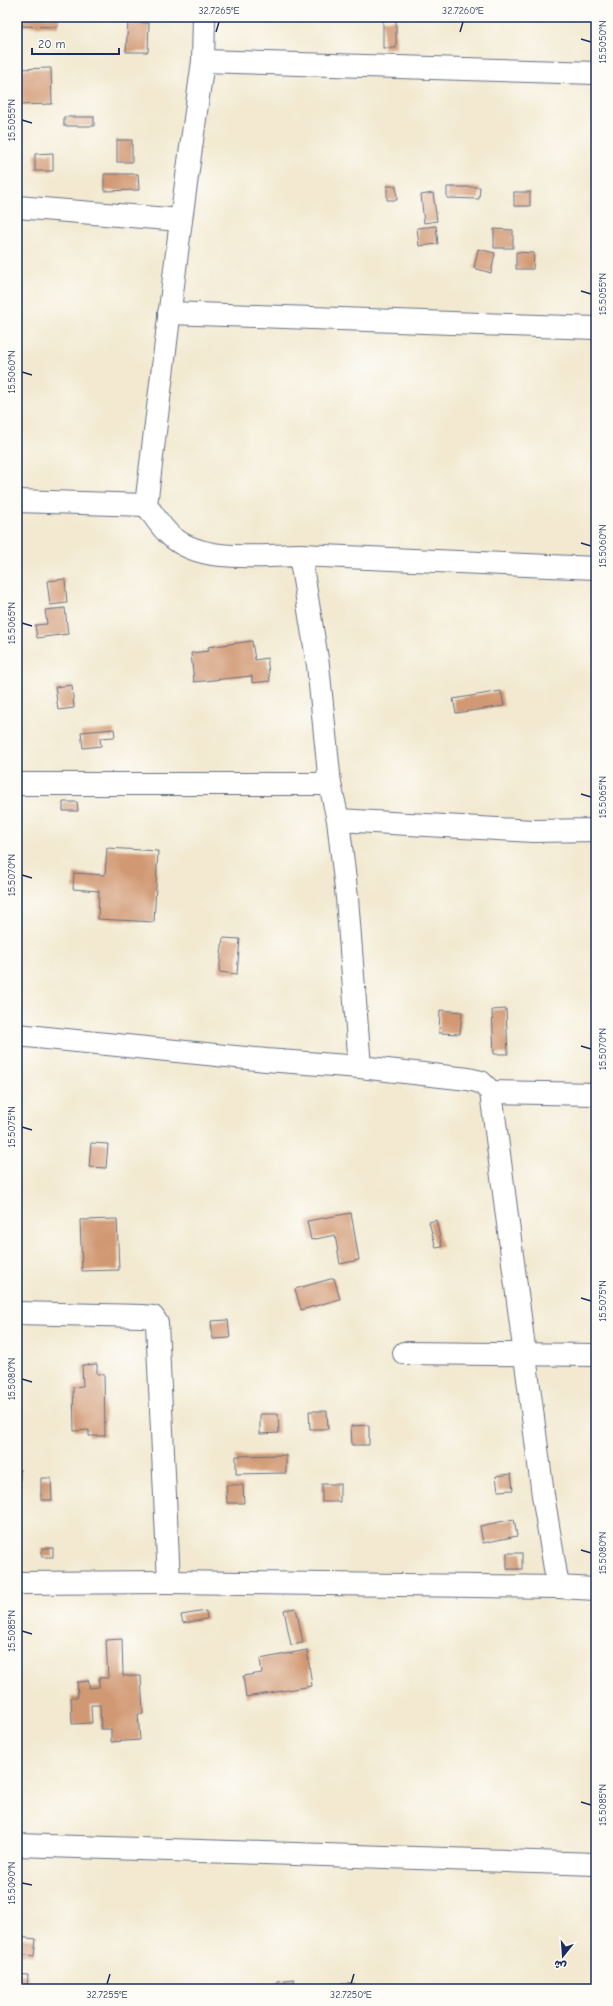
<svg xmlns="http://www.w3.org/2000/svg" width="613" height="2006" viewBox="0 0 613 2006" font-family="'Comic Neue','Playpen Sans Arabic',sans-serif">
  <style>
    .building { fill: #d19973 }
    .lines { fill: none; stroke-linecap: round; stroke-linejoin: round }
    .minor-casing { stroke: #667086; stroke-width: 24 }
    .minor { stroke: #fff; stroke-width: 22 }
    .ticks { fill: none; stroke: #1b2f5e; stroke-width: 1.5 }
    .neatline { fill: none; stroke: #1b2f5e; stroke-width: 1.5 }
    .ticks-label { font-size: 10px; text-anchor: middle; fill: #1b2f5e }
  </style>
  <rect width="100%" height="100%" fill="#fdfcf7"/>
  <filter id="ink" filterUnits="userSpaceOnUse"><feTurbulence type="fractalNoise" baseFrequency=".025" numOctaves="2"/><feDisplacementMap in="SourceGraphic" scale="8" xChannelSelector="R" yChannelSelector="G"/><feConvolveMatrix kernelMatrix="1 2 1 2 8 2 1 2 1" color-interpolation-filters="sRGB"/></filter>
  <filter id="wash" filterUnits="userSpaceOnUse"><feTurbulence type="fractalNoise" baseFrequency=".012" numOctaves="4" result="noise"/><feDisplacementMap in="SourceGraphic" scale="16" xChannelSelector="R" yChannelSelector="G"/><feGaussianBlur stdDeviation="0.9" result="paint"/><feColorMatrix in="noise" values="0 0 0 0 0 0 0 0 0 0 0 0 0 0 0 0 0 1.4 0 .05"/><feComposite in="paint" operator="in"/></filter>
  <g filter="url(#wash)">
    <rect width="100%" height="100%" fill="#f2e9d0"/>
    <g id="blocks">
      <g class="building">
        <path d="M19 17H58V27L19 26Z"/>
        <rect x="383" y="20" width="13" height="28"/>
        <path d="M128 22 149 23 148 52H126Z"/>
        <path d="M51 68 52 104 17 105V69Z"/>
        <rect x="64" y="117" width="30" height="9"/>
        <rect x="117" y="140" width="15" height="22"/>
        <path d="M53 153V171H35V154Z"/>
        <path d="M104 174H138L139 190 104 191Z"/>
        <path d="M387 186H396L397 200H387Z"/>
        <path d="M447 187H480L479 199 447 198Z"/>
        <rect x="514" y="192" width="16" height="14"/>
        <path d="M433 193 437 221 424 223 421 195Z"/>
        <path d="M436 226 438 244 419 246 417 228Z"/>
        <path d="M494 229 513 230V248H494Z"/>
        <path d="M478 249 495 253 491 273 474 268Z"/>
        <path d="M516 252 534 253 533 269H516Z"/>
        <path d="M65 579 67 603 50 605 47 581Z"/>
        <path d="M65 608 68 634 37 638 35 625 47 624 45 610Z"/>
        <path d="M252 641 255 660 267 658 270 681 252 683V676L194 682 191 653 209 651 208 647Z"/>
        <path d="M72 685 74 708 58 710 55 687Z"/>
        <path d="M501 691 504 706 456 713 453 699Z"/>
        <path d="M114 729 115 737 100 738 101 746 83 748 81 732Z"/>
        <path d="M63 802H77L78 811H63Z"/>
        <path d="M107 848 158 851 154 922 98 919 99 891 73 889 74 873 105 875Z"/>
        <path d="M223 938 240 939 237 974 219 972Z"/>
        <path d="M506 1009 508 1054H494L492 1010Z"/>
        <path d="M440 1010 462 1012 460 1034 439 1033Z"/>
        <path d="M91 1143 108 1144 106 1168 89 1167Z"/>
        <path d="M592 1170 596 1171V1194H591Z"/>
        <path d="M351 1213 359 1260 340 1264 335 1235 311 1240 307 1221Z"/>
        <path d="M117 1219 119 1270 82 1271 80 1220Z"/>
        <path d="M436 1220 442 1247 436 1248 429 1222Z"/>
        <path d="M334 1278 340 1299 301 1310 295 1289Z"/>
        <path d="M228 1320 230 1338 213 1339 211 1321Z"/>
        <path d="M97 1364V1374H104L105 1436H89V1430L74 1431 73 1387 83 1386 82 1365Z"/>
        <path d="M309 1411H327L328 1429H310Z"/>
        <path d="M260 1414H278L279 1433 260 1434Z"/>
        <path d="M369 1425V1445H352L351 1426Z"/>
        <path d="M286 1455V1473L236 1474V1456Z"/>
        <rect x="17" y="1470" width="3" height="17"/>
        <path d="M511 1474 513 1490 498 1491 496 1476Z"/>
        <path d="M41 1478H51L52 1500H41Z"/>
        <rect x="322" y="1484" width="18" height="18"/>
        <path d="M226 1485H243L244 1503H227Z"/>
        <path d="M514 1519 517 1536 483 1543 480 1526Z"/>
        <rect x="42" y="1548" width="11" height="9"/>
        <rect x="507" y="1553" width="15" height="16"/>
        <path d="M296 1608 303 1643 291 1645 284 1610Z"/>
        <path d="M206 1611 207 1619 183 1623 181 1615Z"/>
        <path d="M122 1639 123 1676H141L143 1714H138L140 1740 111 1742V1729H101L100 1705H91L92 1723 72 1724 71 1697H78L77 1682 89 1681V1688L99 1687V1678H108L106 1640Z"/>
        <path d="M307 1650 312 1686 246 1697 243 1676 262 1673 260 1659Z"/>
        <path d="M19 1937 36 1939 34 1956 17 1954Z"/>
        <path d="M17 1974 28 1975 27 1989H17Z"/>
        <path d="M294 1979 295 1989H278L277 1981Z"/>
        <path d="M310 1983 355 1984V1989H310Z"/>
      </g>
    </g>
  </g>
  <g filter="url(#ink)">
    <use href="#blocks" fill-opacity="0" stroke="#667086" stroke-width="1"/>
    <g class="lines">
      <defs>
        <g id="minor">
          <path d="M204 17 203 61 181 220 146 505C154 515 161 528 171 536 202 564 261 555 300 555L318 665 330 784 338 820 347 898 360 1067 468 1079 481 1082 491 1092 543 1495 558 1587"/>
          <path d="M203 61 596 73"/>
          <path d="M17 207 181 220"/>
          <path d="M169 313 596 328"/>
          <path d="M17 501 146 505"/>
          <path d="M300 555 596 568"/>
          <path d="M17 784H330"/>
          <path d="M338 820 533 831 596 830"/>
          <path d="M17 1035 266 1060 360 1067"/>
          <path d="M491 1092 596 1094"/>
          <path d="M17 1313 142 1316 153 1317 157 1323 169 1582"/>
          <path d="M404 1353 596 1355"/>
          <path d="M17 1583 169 1582 558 1587 596 1589"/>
          <path d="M17 1845 596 1864"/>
        </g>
      </defs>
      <use href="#minor" class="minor-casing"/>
      <use href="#minor" class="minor"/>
    </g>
  </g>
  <path class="ticks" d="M216 32 219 22M460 32 463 22M581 39 591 42M22 120 32 123M581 291 591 294M22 372 32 375M581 543 591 546M22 623 32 626M581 794 591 797M22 875 32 878M581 1046 591 1049M22 1127 32 1130M581 1298 591 1301M22 1379 32 1382M581 1550 591 1553M22 1631 32 1634M581 1802 591 1805M22 1883 32 1885M107 1984 110 1974M351 1984 354 1974"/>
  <rect width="613" height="2006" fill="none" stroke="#fdfcf7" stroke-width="44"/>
  <g transform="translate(563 1956) rotate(197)" stroke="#fdfcf7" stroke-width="3" paint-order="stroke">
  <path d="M0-3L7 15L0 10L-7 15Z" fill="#1b2f5e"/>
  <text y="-6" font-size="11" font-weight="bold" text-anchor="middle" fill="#1b2f5e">ش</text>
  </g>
  <path d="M32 48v6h87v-6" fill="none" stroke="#1b2f5e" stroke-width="2"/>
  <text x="38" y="48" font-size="12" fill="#1b2f5e" stroke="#fdfcf7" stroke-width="3" paint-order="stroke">20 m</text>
  <rect x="22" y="22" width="569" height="1962" class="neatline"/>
  <g class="ticks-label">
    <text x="219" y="14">32.7265°E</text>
    <text x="463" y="14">32.7260°E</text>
    <text transform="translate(602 42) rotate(-90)" y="4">15.5050°N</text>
    <text transform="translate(11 120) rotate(-90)" y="4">15.5055°N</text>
    <text transform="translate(602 294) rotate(-90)" y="4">15.5055°N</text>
    <text transform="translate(11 372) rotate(-90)" y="4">15.5060°N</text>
    <text transform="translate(602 546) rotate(-90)" y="4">15.5060°N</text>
    <text transform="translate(11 623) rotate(-90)" y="4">15.5065°N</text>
    <text transform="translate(602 797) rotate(-90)" y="4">15.5065°N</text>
    <text transform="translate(11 875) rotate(-90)" y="4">15.5070°N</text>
    <text transform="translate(602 1049) rotate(-90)" y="4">15.5070°N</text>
    <text transform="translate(11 1127) rotate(-90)" y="4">15.5075°N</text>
    <text transform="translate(602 1301) rotate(-90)" y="4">15.5075°N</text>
    <text transform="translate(11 1379) rotate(-90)" y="4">15.5080°N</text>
    <text transform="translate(602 1553) rotate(-90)" y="4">15.5080°N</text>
    <text transform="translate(11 1631) rotate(-90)" y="4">15.5085°N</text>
    <text transform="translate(602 1805) rotate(-90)" y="4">15.5085°N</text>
    <text transform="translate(11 1883) rotate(-90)" y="4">15.5090°N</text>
    <text x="107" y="1998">32.7255°E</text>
    <text x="351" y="1998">32.7250°E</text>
  </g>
</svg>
